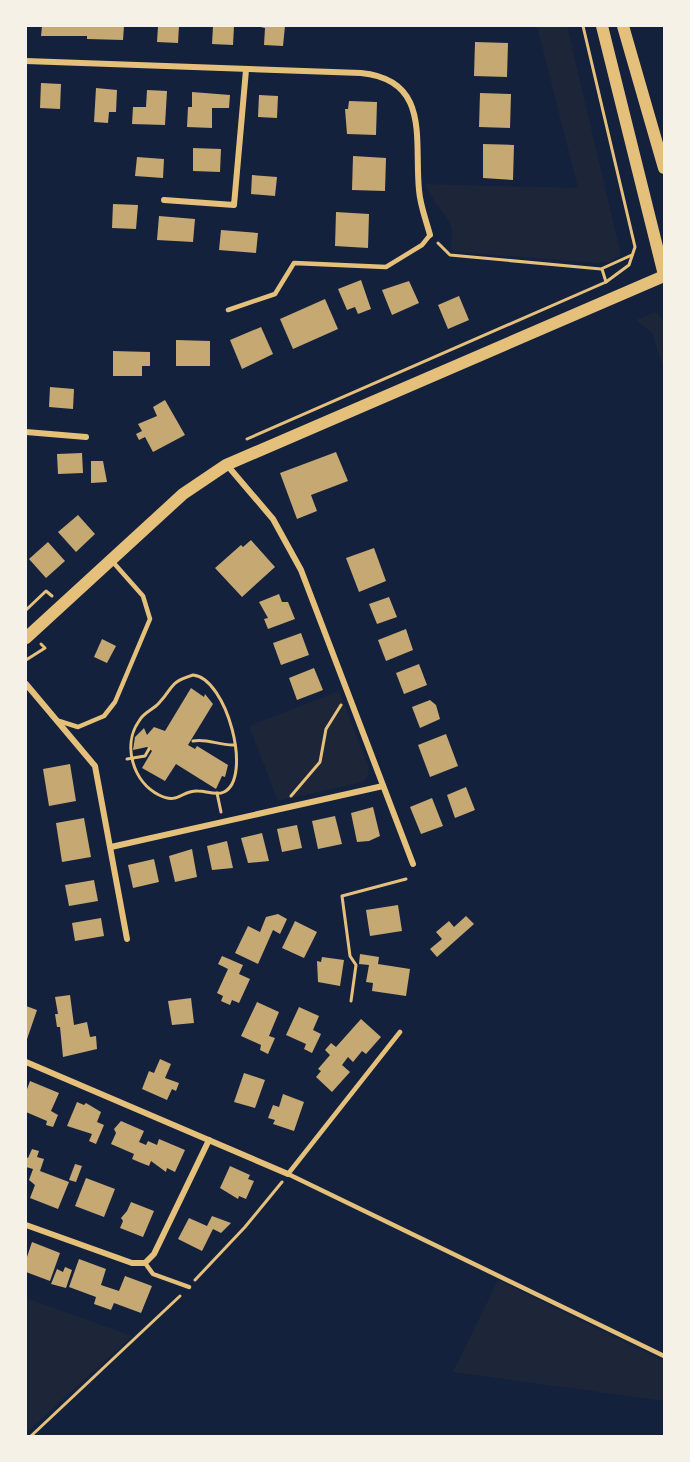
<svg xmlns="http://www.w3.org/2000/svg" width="690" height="1462" viewBox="0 0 690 1462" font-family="'Golos Text',sans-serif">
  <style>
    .green { fill: #1d2539 }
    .building { fill: #c6a872 }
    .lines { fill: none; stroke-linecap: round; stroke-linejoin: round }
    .path { stroke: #e5c07b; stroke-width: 3 }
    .service { stroke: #e5c07b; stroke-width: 4.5 }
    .minor { stroke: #e5c07b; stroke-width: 6 }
    .secondary { stroke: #e5c07b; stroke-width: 12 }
  </style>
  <rect width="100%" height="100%" fill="#14213d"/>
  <g class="green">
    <path d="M537 26H567L621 255 610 262 596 263 457 252 451 249C451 242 453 236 452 230 449 214 431 203 426 184L578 188Z"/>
    <path d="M655 312 664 320V370L652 333 636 320Z"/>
    <path d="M339 691 369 768 368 776 363 782 278 801 249 726Z"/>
    <path d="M498 1280 664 1361V1401L453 1372Z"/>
    <path d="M26 1298 132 1336 26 1433Z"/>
  </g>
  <g class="building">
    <path d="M42 26H124L123 40 87 39V36H41Z"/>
    <path d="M158 26H179L178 43 157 42Z"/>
    <path d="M213 26H234L233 45 212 44Z"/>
    <path d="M256 26H285L283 46 264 45 265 28Z"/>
    <path d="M475 42 508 43 507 77 474 76Z"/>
    <path d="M41 83 61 84 60 109 40 108Z"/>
    <path d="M96 88 117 90 116 112H109L108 123 94 122Z"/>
    <path d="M147 90 167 91 165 125 132 124 133 107H146Z"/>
    <path d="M192 92 230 95 229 108H212V128L187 127 188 107H192Z"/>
    <path d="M480 93 511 94 510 128 479 127Z"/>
    <path d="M259 95 278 96 277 118 258 117Z"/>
    <path d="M349 101 377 102 376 135 347 134 345 109H348Z"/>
    <path d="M483 144 514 145 513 180 483 178Z"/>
    <path d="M193 148 221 149 220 172 193 171Z"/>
    <path d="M353 156 386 158 385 191 352 190Z"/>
    <path d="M137 157 164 159 163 178 135 176Z"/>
    <path d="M252 175 277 177 275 196 251 194Z"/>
    <path d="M113 204 138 205 136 229 112 228Z"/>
    <path d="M336 212 369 214 368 248 335 246Z"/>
    <path d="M159 216 195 219 193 242 157 240Z"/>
    <path d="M221 230 258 233 256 253 219 250Z"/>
    <path d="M361 280 371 309 358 314 355 307 347 310 338 289Z"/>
    <path d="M409 281 419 303 392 315 382 290Z"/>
    <path d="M459 296 469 320 448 329 438 305Z"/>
    <path d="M325 299 338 329 293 349 280 319Z"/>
    <path d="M261 327 273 354 242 369 230 340Z"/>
    <path d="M176 340 210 341V366H176Z"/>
    <path d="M113 351 150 352V366H142V376H113Z"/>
    <path d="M50 387 74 389 73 409 49 407Z"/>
    <path d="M165 400 185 435 153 452 145 437 139 440 136 434 142 431 138 424 157 416 153 407Z"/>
    <path d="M336 452 348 481 311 495 317 511 297 519 280 473Z"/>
    <path d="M82 453 83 473 58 474 57 454Z"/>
    <path d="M91 461H103L107 482 91 483Z"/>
    <path d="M78 515 95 534 76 552 58 532Z"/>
    <path d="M251 540 275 567 242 597 215 568 241 545 243 547Z"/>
    <path d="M48 542 65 561 46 578 29 559Z"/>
    <path d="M374 548 386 581 359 592 346 558Z"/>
    <path d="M279 594 282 602H288L295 619 268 629 264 619 268 618 259 602Z"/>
    <path d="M389 597 397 617 377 624 369 604Z"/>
    <path d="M406 629 413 650 386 661 378 640Z"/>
    <path d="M301 633 309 655 281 665 273 643Z"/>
    <path d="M102 639 116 646 107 663 94 657Z"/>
    <path d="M419 664 427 685 404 694 396 673Z"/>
    <path d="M314 668 323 690 297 700 289 678Z"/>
    <path d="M191 688 204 697 205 694 213 704 188 745 195 749 197 746 228 765 225 777 222 776 216 789 176 764 165 781 142 768 152 751 147 747 133 750 135 737 144 728 147 735 154 727 165 731Z"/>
    <path d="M430 700 436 705 440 719 420 728 412 707Z"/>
    <path d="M446 734 458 766 430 777 418 745Z"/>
    <path d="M70 764 76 801 49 806 43 769Z"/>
    <path d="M466 787 475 810 455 818 447 795Z"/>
    <path d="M432 798 443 826 421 834 410 807Z"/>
    <path d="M373 807 380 836 369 841 357 842 351 813Z"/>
    <path d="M335 816 342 844 318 849 312 821Z"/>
    <path d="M84 818 91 857 62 862 56 823Z"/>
    <path d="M297 825 302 848 282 852 277 829Z"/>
    <path d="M262 833 269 861 248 863 241 838Z"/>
    <path d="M227 841 233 868 212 870 207 846Z"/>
    <path d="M192 849 197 877 175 882 169 856Z"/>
    <path d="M154 859 159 882 133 888 128 865Z"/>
    <path d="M94 880 98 901 69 906 65 885Z"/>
    <path d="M398 905 402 931 370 936 366 910Z"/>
    <path d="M278 914 287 919 280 934 273 930 258 964 235 953 248 926 260 932 266 917Z"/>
    <path d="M466 916 474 924 437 957 430 949 442 939 436 932 449 921 454 927Z"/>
    <path d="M101 918 104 936 75 941 72 923Z"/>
    <path d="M295 921 317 932 304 958 282 948Z"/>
    <path d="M360 954 379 957 378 964 410 969 406 996 372 991 373 983 366 982 369 965 359 964Z"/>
    <path d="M222 956 243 965 239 974 250 979 239 1003 232 1000 230 1005 221 1001 223 996 217 993 228 969 218 964Z"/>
    <path d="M322 957 344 960 340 986 318 982 317 961 321 962Z"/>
    <path d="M70 995 74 1025 87 1022 90 1037 96 1036 97 1049 63 1057 60 1027H57L55 1014H58L55 997Z"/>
    <path d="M191 998 194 1023 172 1025 168 1001Z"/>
    <path d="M257 1002 279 1012 269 1036 275 1038 268 1054 260 1050 261 1045 241 1036Z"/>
    <path d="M26 1006 37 1010 26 1042Z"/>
    <path d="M299 1007 319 1016 313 1030 321 1034 312 1053 304 1049 306 1044 286 1035Z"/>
    <path d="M361 1019 381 1037 366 1054 362 1051 353 1062 348 1057 342 1065 350 1072 332 1092 316 1077 321 1071 318 1069 330 1055 325 1050 331 1043 336 1047Z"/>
    <path d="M160 1059 171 1064 165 1078 179 1083 176 1091 172 1089 167 1100 142 1089 149 1071 154 1073Z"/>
    <path d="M244 1073 265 1080 255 1108 234 1102Z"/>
    <path d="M30 1081 59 1093 51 1111 58 1115 53 1127 46 1125 47 1121 26 1112V1092Z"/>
    <path d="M283 1094 304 1102 294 1131 273 1124 275 1120 268 1118 273 1105 279 1107Z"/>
    <path d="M77 1102 84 1105 86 1103 101 1112 97 1122 104 1125 96 1144 89 1141 92 1134 67 1126Z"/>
    <path d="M121 1121 144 1131 139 1142 146 1145 148 1141 157 1145 159 1139 185 1150 175 1172 167 1168 166 1172 151 1161 149 1166 139 1162 132 1159 134 1154 111 1144 116 1133 114 1129Z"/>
    <path d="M32 1149 39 1151 37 1157 44 1159 40 1171 69 1182 58 1209 30 1198 35 1185 29 1180 33 1169 26 1167V1157L28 1158Z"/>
    <path d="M75 1164 82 1166 76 1182 69 1180Z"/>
    <path d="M230 1166 250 1175 248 1179 254 1181 246 1199 239 1196 238 1199 220 1188Z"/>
    <path d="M86 1178 115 1189 104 1217 75 1206Z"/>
    <path d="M131 1202 154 1211 143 1237 120 1228 123 1221 121 1218 127 1211Z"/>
    <path d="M212 1216 231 1223 221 1233 213 1229 202 1251 178 1239 189 1218 207 1226Z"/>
    <path d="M32 1242 60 1253 50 1281 26 1272V1260Z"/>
    <path d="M79 1259 106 1269 101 1285 119 1291 125 1276 152 1286 141 1313 114 1303 111 1310 94 1304 96 1297 69 1287Z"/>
    <path d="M65 1267 72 1270 66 1288 51 1284 57 1269 63 1272Z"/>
  </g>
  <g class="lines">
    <g class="path">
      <path d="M438 243 450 255 601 269 632 255"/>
      <path d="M602 269 606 282"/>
      <path d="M247 439 606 282 629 265 635 247 583 26"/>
      <path d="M26 610 46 591 52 596"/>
      <path d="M26 660 45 648 41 644"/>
      <path d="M193 675C227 678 253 778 224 792 216 796 207 791 198 791 181 790 179 805 159 795 133 782 122 745 139 721 144 712 153 710 159 703 175 686 168 683 193 675Z"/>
      <path d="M193 741C207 738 220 746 235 745"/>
      <path d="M127 759 145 756 149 749"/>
      <path d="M217 793 221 812"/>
      <path d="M291 796 320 762 326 729 341 705"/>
      <path d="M351 1001 356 965 350 956 342 896 406 879"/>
      <path d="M195 1280 245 1227 282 1182"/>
      <path d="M31 1436 180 1296"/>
    </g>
    <g class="service">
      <path d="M228 310 275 294 294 263 386 267 422 245 430 235"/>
      <path d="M59 721 78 727 104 716 115 702 150 619 143 596 112 561"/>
      <path d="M400 1032 288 1174 664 1356"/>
      <path d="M145 1263 153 1274 189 1287"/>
    </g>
    <g class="minor">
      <path d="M26 61 361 73C431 80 414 140 419 190 420 205 426 220 430 235"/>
      <path d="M164 200 234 205 246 70"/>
      <path d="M26 432 86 437"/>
      <path d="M227 465 273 519 301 570 413 864"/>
      <path d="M26 684 95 766 127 939"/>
      <path d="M111 847 383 786"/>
      <path d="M26 1062 288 1174"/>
      <path d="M26 1225 132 1263H145L154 1254 209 1140"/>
    </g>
    <g class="secondary">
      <path d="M602 26 664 275"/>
      <path d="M623 26 664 168"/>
      <path d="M26 638 183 494 226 465 664 276"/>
    </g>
  </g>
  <rect width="690" height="1462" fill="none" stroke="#f6f1e7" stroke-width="54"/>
</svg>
